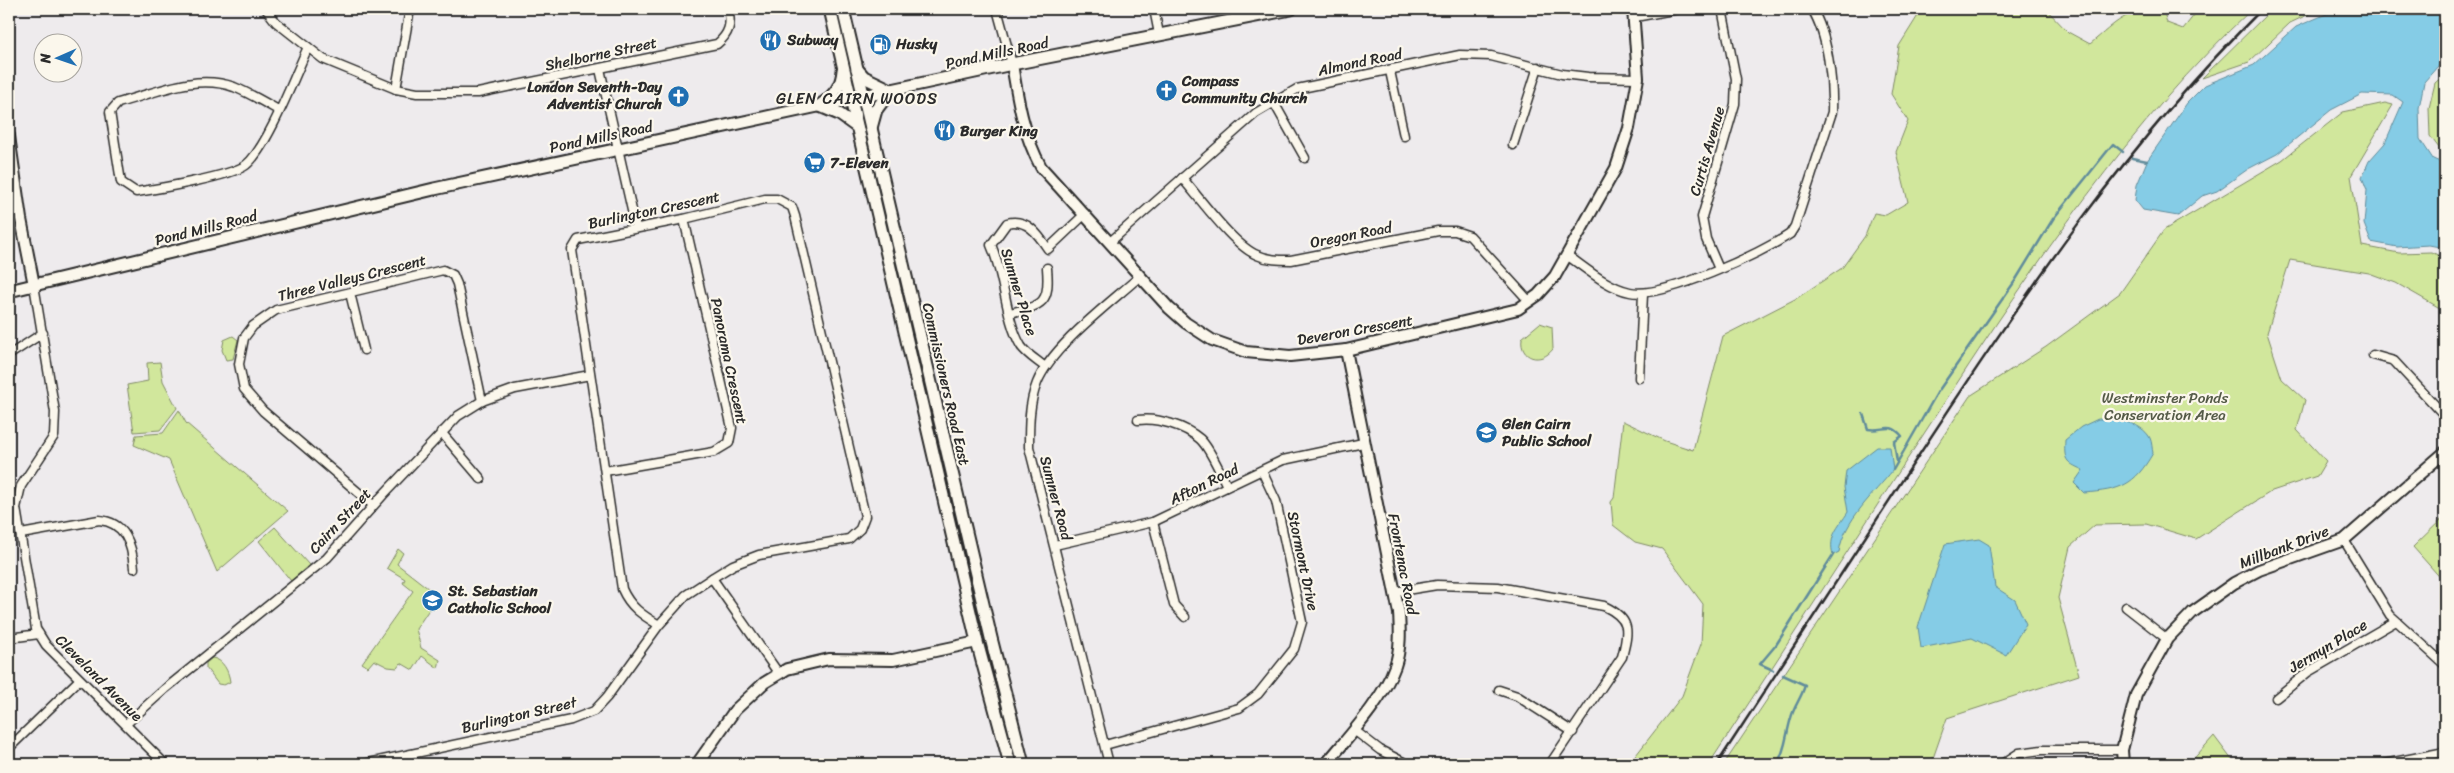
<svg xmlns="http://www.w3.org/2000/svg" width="2454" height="773" viewBox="0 0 2454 773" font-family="Sriracha,sans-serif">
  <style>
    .green { fill: #d1e79c; stroke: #7e8964 }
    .water { fill: #85cce6; stroke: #618c9b }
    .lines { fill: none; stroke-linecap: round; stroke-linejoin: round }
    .stream { stroke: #618c9b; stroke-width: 2.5 }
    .minor-casing { stroke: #2b2b2b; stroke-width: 11 }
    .tertiary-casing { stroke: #2b2b2b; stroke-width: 14 }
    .secondary-casing { stroke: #2b2b2b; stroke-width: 15 }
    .minor { stroke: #fbf7ec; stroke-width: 8 }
    .tertiary { stroke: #fbf7ec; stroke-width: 10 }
    .secondary { stroke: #fbf7ec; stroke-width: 11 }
    .rail { stroke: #2b2b2b; stroke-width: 2.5 }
    .labels { text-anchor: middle; stroke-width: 4.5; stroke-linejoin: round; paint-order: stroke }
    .poi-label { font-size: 15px; font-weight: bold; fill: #2b2b2b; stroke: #fbf7ec; text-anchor: start }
    .street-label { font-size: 15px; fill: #2b2b2b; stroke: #fbf7ec }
    .park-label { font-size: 15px; fill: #545a47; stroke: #fbf7ec }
    .neighbourhood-label { font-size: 16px; letter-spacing: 1px; fill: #2b2b2b; stroke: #fbf7ec }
  </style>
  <rect width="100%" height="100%" fill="#eeebed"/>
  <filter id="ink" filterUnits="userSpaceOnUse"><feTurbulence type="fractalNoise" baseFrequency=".02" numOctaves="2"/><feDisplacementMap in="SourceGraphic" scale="10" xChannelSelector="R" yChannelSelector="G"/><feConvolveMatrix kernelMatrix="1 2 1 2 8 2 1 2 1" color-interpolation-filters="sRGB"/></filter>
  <g filter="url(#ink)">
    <g class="green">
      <path d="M1926 9H2046L2068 32 2090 44C2117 22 2125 9 2163 9L2167 23 2183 29 2199 9H2252C2130 123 2035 264 1944 403 1865 523 1788 644 1709 764H1629L1682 696 1701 644 1703 604 1662 549 1635 542 1613 525 1611 502 1614 498 1623 421 1665 441 1693 450 1723 336 1797 298 1842 268 1865 236 1874 213 1886 215 1908 202 1896 152 1908 121 1891 94 1899 46 1919 14Z"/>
      <path d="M2272 9H2320L2290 23 2249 62 2202 78Z"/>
      <path d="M2445 74V153L2442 152 2430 136 2429 108 2435 83Z"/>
      <path d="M2385 103 2393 105 2351 176 2362 246 2399 253 2431 252 2445 258V311L2396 283 2369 273 2290 260 2267 333 2282 379 2305 400 2297 430 2326 461 2317 476 2272 491 2196 539 2146 524 2095 525 2070 547 2058 598 2079 675 1947 718 1931 764H1724L1970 396 2046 347 2120 293 2164 230 2282 160 2343 112Z"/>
      <path d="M1540 323 1552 327 1553 349C1541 365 1519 359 1522 338Z"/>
      <path d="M233 336 238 340 233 359 226 360 222 350 224 340Z"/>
      <path d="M160 362 163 381 177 408 160 430 134 432 127 385 148 381 147 363Z"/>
      <path d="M179 410 186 423 288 511 217 572 169 460 134 445 136 435 163 433Z"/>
      <path d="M2445 516V583L2413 547Z"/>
      <path d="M275 527 309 565 291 581 259 541Z"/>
      <path d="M398 549 403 553 397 564 438 596 416 629 421 648 440 660 438 668 422 656 413 670 401 663 397 668 388 667 374 660 368 667 362 663 413 591 403 583 405 579 387 568Z"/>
      <path d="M212 658C223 659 229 672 230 682L224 685 218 684 206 668V663Z"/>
      <path d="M2214 736 2235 764H2189Z"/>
    </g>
    <g class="water">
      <path d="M2338 9H2445V58L2424 82 2419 108 2420 139 2433 159 2445 164V248L2429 245 2397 247 2371 242 2364 224 2367 190 2362 177 2369 161 2385 143 2403 102 2393 95 2362 94 2331 110 2277 154 2248 169 2217 191 2202 196 2178 216 2143 210 2135 200 2137 185 2147 161 2187 103 2205 85 2254 65 2296 27Z"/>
      <path d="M2098 419C2115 419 2141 421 2150 438 2152 442 2152 449 2153 453 2134 486 2121 490 2084 493L2074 483 2083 470C2065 462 2064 460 2065 440L2081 427Z"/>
      <path d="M1877 447H1890L1893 470C1874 494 1844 520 1839 552L1833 555C1828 536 1838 528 1848 512L1844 487 1846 471Z"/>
      <path d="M1979 539 1989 545 1995 587 2015 600 2026 624 2006 655 1972 638 1921 648 1918 627 1945 544Z"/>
    </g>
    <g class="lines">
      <g class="stream">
        <path d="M2132 158 2147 161"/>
        <path d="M1863 414 1868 429C1884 432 1889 421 1902 436L1894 442 1897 462"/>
        <path d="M1893 470 1937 393 2015 281 2053 219 2113 144 2123 152"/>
        <path d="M1773 670 1760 664 1776 645 1833 555"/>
        <path d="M1777 764C1786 750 1786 734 1791 718 1794 706 1802 697 1805 685L1783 675"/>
      </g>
      <defs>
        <g id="minor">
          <path d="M266 9 276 22 323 59 396 89 417 93H478L717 44C729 34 732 24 728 9"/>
          <path d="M997 9 1012 64"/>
          <path d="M1154 9 1159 34"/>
          <path d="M1635 17 1678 9"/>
          <path d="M600 69 636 228"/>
          <path d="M1390 71 1404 136"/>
          <path d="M396 89 410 9"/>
          <path d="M1273 101 1305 158"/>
          <path d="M278 110C264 102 249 93 234 87 196 73 155 93 118 103L110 112 121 182 136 192C157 189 232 176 246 165 268 147 295 75 308 47"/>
          <path d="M1513 145 1538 67"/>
          <path d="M1182 178C1200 198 1233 245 1257 255 1268 260 1279 260 1291 260L1438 231H1455L1470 236 1529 301"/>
          <path d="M1110 242 1256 113 1297 89 1460 55 1491 56 1562 74 1588 77 1638 78"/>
          <path d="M1568 256C1588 270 1607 287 1630 292 1663 299 1762 253 1790 234L1795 226 1832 112C1833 81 1828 35 1812 9"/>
          <path d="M1719 269 1706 239 1702 217 1735 104 1736 79 1722 9"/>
          <path d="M34 285 55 412 54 436 21 486 16 508 36 629 46 645 165 764"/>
          <path d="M350 293 364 350"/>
          <path d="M1010 313C1043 305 1050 304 1047 268"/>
          <path d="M9 355 43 333"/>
          <path d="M2373 355 2394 361 2445 416"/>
          <path d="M1045 367C1038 361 1026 354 1021 346 1005 319 1005 276 991 245L1007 223C1027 218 1038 234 1048 249L1085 214"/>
          <path d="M1639 378 1643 294"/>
          <path d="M1138 420C1157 417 1185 426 1200 439 1210 448 1221 474 1227 486"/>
          <path d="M441 432 481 479"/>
          <path d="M605 471 714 452 729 443 732 428 684 219"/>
          <path d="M373 505 263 411 244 389 239 364 244 338 253 326 276 310 443 270 453 275 457 284 482 401"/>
          <path d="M1153 522 1174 605 1185 617"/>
          <path d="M21 534 99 520C125 522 132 544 134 568"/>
          <path d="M2344 540 2390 615 2445 665"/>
          <path d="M1055 545 1153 522 1283 460 1363 443"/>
          <path d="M712 578 779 674"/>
          <path d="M1394 592 1437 585 1498 587 1604 606C1631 619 1629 630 1622 657L1550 764"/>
          <path d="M2126 607 2167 639"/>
          <path d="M9 638 39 634"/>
          <path d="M1499 690 1517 696 1573 732"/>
          <path d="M2276 698 2308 672 2396 621"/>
          <path d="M126 724 165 689 327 558 383 495 458 416 482 401 515 389 590 375"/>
          <path d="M1354 730 1380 750 1407 764"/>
          <path d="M1105 745 1239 708 1258 694 1294 649 1302 622 1276 501 1262 471"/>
          <path d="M9 748 79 680"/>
          <path d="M364 764 571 720 594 711 607 697 659 625 686 595 712 578 733 565 759 555 849 539 860 529 865 516 795 216 792 207 777 199H765L684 219 578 240 572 250 622 589C630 607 642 615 659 625"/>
          <path d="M1109 764 1029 447C1029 425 1029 403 1037 383 1052 346 1109 304 1139 277"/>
          <path d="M2002 764 2019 753 2042 750H2122"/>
          <path d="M2384 764 2445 752"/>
        </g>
        <g id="tertiary">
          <path d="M1012 64C1018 100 1023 134 1041 167L1169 308 1186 323 1212 340 1246 352 1290 356 1346 350 1518 309 1538 295 1555 276 1616 168 1629 128 1638 78 1633 9"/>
          <path d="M9 136 21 219 34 285"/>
          <path d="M697 764 735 710 764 683 787 669 829 659 893 660 977 642"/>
          <path d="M1326 764C1349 736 1383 700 1395 666 1401 649 1400 630 1399 613L1346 350"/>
          <path d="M2123 764 2122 750 2136 695 2167 639 2193 612 2234 583 2259 570 2344 540 2445 452"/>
        </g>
        <g id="secondary">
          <path d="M830 9 977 642 1010 764"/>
          <path d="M843 9 991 638 1023 764"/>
          <path d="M857 69 864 77 891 90"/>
          <path d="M822 104C835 95 842 85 843 70"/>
          <path d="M820 106 839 114 857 127"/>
          <path d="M871 128 876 110 891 90"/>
          <path d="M9 291 434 189 1012 64 1291 9"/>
        </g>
      </defs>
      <use href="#minor" class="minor-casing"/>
      <use href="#tertiary" class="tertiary-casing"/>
      <use href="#secondary" class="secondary-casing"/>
      <use href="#minor" class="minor"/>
      <use href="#tertiary" class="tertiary"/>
      <use href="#secondary" class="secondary"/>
      <path class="rail" d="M1717 764C1784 662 1851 560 1917 458 2021 299 2127 143 2262 9"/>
    </g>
  </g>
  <defs>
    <symbol id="restaurant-disc" viewBox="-11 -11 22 22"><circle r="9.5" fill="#1f6fb2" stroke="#fbf7ec"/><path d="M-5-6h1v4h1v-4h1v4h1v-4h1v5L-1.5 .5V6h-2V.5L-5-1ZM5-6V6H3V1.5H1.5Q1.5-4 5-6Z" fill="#fff"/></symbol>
    <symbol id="fuel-disc" viewBox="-11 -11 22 22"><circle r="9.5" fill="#1f6fb2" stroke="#fbf7ec"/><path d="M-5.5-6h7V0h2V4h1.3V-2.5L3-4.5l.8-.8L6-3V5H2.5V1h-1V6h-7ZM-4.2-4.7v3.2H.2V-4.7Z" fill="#fff"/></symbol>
    <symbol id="church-disc" viewBox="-11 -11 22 22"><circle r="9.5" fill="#1f6fb2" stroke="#fbf7ec"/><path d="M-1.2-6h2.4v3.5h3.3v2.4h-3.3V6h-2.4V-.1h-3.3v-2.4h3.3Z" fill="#fff"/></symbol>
    <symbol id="supermarket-disc" viewBox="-11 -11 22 22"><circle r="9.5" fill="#1f6fb2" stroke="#fbf7ec"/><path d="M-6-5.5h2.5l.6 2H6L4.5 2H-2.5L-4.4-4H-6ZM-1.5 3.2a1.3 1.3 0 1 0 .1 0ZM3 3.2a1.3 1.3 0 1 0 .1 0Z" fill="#fff"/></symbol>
    <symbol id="school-disc" viewBox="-11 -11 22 22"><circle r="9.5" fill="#1f6fb2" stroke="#fbf7ec"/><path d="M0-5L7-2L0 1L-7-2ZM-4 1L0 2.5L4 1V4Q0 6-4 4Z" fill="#fff"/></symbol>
  </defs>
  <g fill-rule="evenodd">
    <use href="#restaurant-disc" x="758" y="28" width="25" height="25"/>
    <use href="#fuel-disc" x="868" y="32" width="25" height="25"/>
    <use href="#church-disc" x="1154" y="78" width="25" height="25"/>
    <use href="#church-disc" x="666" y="84" width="25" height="25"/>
    <use href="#restaurant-disc" x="932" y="118" width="25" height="25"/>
    <use href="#supermarket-disc" x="802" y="150" width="25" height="25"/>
    <use href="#school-disc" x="1474" y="420" width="25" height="25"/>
    <use href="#school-disc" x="420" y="588" width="25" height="25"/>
  </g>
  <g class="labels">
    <g class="poi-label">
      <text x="787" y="45">Subway</text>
      <text x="896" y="49">Husky</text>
      <text x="1182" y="86">Compass<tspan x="1182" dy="17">Community Church</tspan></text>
      <text x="662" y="92" text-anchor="end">London Seventh-Day<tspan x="662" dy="17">Adventist Church</tspan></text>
      <text x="960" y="136">Burger King</text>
      <text x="830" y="168">7-Eleven</text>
      <text x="1502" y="429">Glen Cairn<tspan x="1502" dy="17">Public School</tspan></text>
      <text x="448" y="596">St. Sebastian<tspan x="448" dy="17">Catholic School</tspan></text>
    </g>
    <g class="street-label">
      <text transform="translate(997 53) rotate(-12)" y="5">Pond Mills Road</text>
      <text transform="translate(601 54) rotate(-12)" y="5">Shelborne Street</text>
      <text transform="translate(1360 62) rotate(-12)" y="5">Almond Road</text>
      <text transform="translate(601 137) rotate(-12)" y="5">Pond Mills Road</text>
      <text transform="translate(1707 151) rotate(-74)" y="5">Curtis Avenue</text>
      <text transform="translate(654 210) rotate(-12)" y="5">Burlington Crescent</text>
      <text transform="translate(206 228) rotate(-14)" y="5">Pond Mills Road</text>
      <text transform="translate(1351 235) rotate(-11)" y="5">Oregon Road</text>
      <text transform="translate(352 278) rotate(-14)" y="5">Three Valleys Crescent</text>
      <text transform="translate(1019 292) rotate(73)" y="5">Sumner Place</text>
      <text transform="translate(1355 330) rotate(-10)" y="5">Deveron Crescent</text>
      <text transform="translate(729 361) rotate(78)" y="5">Panorama Crescent</text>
      <text transform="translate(946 384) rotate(77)" y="5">Commissioners Road East</text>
      <text transform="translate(1204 484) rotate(-26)" y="5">Afton Road</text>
      <text transform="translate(1056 498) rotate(75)" y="5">Sumner Road</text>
      <text transform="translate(340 521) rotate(-47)" y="5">Cairn Street</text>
      <text transform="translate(2284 547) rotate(-21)" y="5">Millbank Drive</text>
      <text transform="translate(1303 561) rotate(78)" y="5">Stormont Drive</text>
      <text transform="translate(1403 564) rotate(79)" y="5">Frontenac Road</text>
      <text transform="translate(2328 646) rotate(-31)" y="5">Jermyn Place</text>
      <text transform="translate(99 678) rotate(45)" y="5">Cleveland Avenue</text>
      <text transform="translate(519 715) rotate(-13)" y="5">Burlington Street</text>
    </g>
    <g class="park-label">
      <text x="2165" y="403">Westminster Ponds<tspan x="2165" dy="17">Conservation Area</tspan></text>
    </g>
    <g class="neighbourhood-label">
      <text x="857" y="104">GLEN CAIRN WOODS</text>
    </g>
  </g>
  <rect width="2454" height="773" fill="none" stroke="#fbf7ec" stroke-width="30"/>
  <rect x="15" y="15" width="2424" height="743" fill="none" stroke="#2b2b2b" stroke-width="2" filter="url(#ink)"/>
  <g transform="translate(58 58) rotate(268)"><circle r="24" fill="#fbf7ec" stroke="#a8a59f"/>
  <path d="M0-4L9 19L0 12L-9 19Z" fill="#1f6fb2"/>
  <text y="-8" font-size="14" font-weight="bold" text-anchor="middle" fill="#2b2b2b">N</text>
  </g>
</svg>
